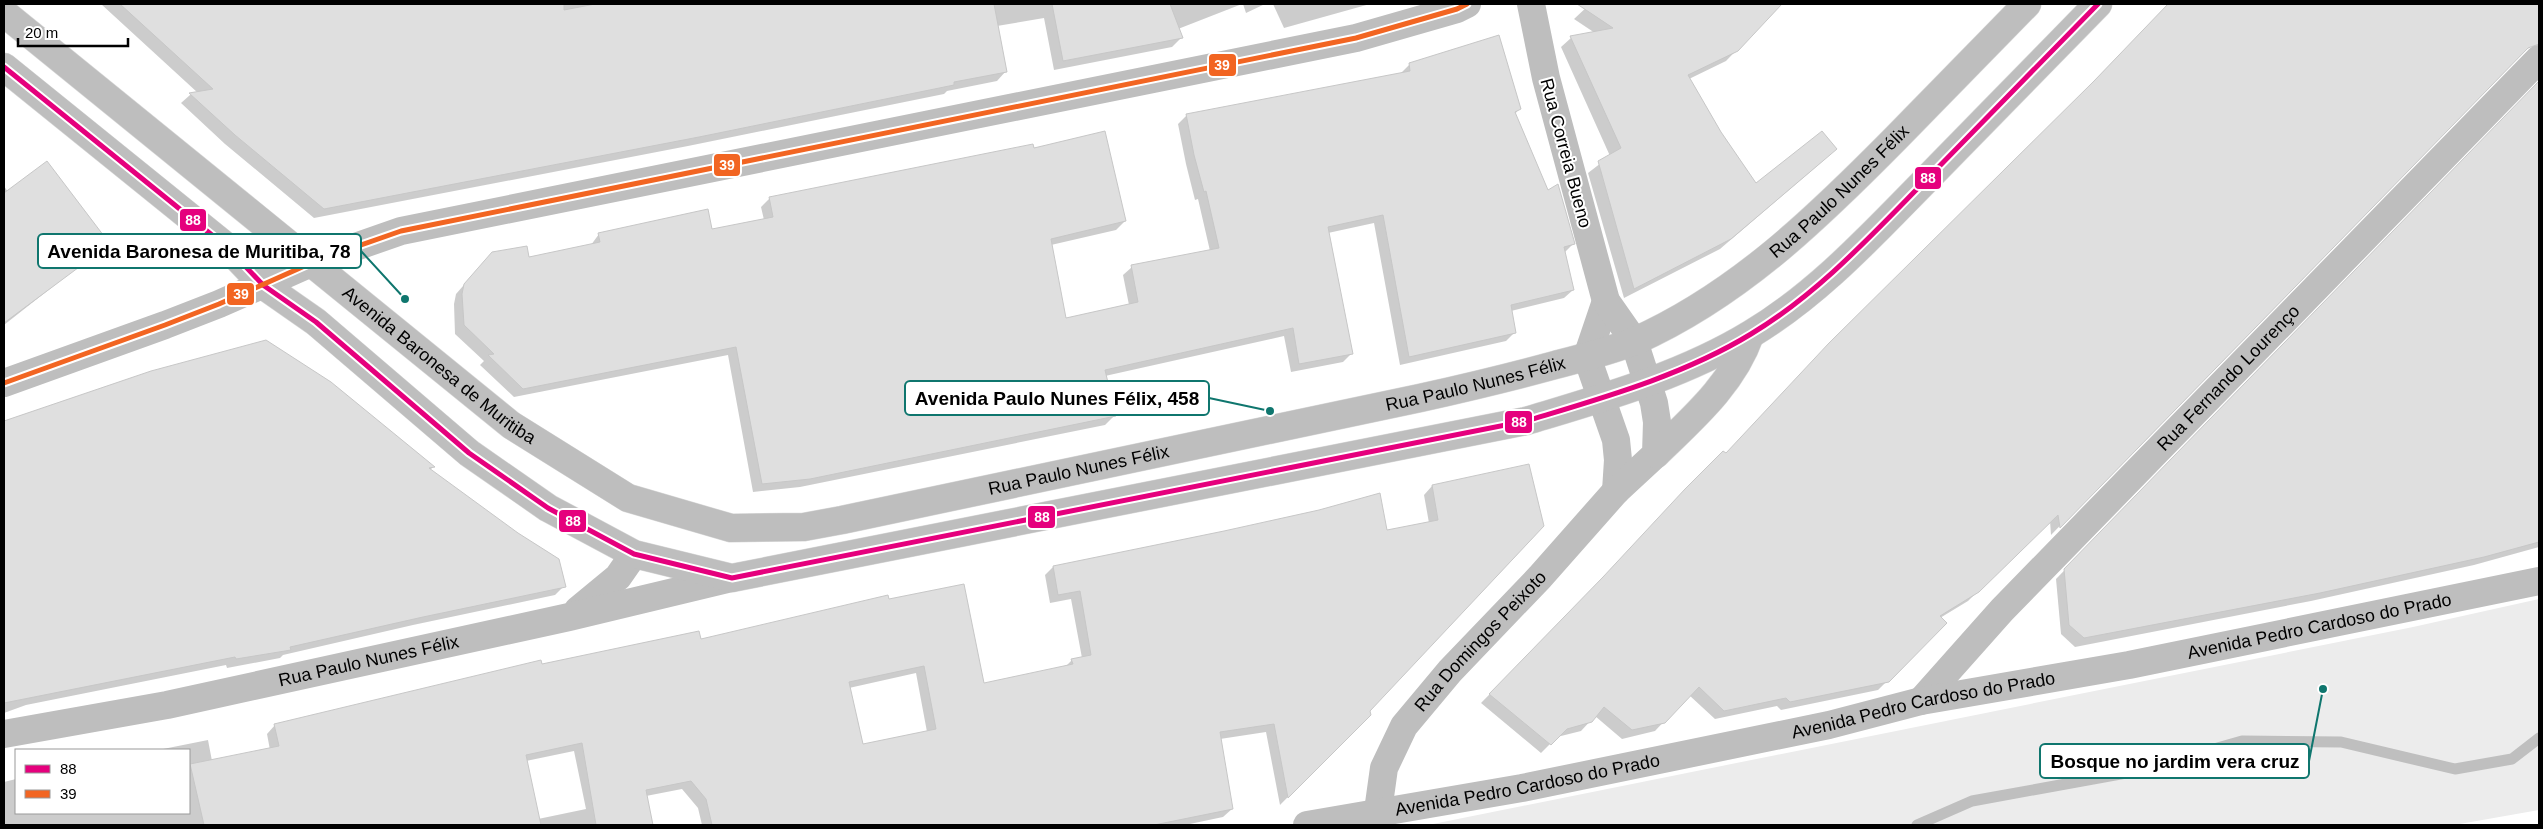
<svg xmlns="http://www.w3.org/2000/svg" width="2543" height="829" viewBox="0 0 2543 829" font-family="Arial,sans-serif">
  <style>
    .green { fill: #ececec }
    .shadow { fill: #0003; fill-rule: evenodd }
    .lines { fill: none; stroke-linecap: round; stroke-linejoin: round }
    .stream { stroke: #bfbfbf; stroke-width: 11 }
    .building { fill: #dfdfdf; stroke: #c7c7c7; fill-rule: evenodd }
    .major-casing { stroke: #dbdbdb; stroke-width: 29 }
    .minor { stroke: #bebebe; stroke-width: 28 }
    .major { stroke: #bebebe; stroke-width: 28 }
    .bus-1-casing { stroke: #fff; stroke-width: 9 }
    .bus-2-casing { stroke: #fff; stroke-width: 9 }
    .bus-1 { stroke: #e5007d; stroke-width: 5 }
    .bus-2 { stroke: #f26522; stroke-width: 5 }
    .labels { text-anchor: middle; stroke-width: 4; stroke-linejoin: round; paint-order: stroke }
    .street-label { font-size: 18px; fill: #000; stroke: #fff }
    .leader { fill: none; stroke: #0f766e; stroke-width: 2 }
    .callout-dot { fill: #0f766e; stroke: #fff; stroke-width: 2 }
    .callout { fill: #fff; stroke: #0f766e; stroke-width: 2 }
    .callout-label { font-size: 19px; text-anchor: middle; font-weight: bold; fill: #000 }
    .line-badge { stroke: #fff; stroke-width: 2 }
    .badge-label { font-size: 14px; text-anchor: middle; font-weight: bold; fill: #fff }
  </style>
  <rect width="100%" height="100%" fill="#fff"/>
  <path class="green" d="M2539 599V810L2454 825H1428L2413 627Z"/>
  <g class="shadow">
    <path d="M101 4H1242L1178 29 1181 38 1172 47 1054 70 1044 18 997 26 1006 71 997 81 947 91 944 94 688 146 314 218 225 144 181 103 190 95 198 93Z"/>
    <path d="M1243 4H1265L1246 13Z"/>
    <path d="M1273 4H1370L1284 28Z"/>
    <path d="M1590 4H1781L1726 61 1689 79 1720 132 1756 185 1825 159 1720 249 1624 298 1588 173 1610 156 1561 47 1571 38 1595 33 1574 19Z"/>
    <path d="M2170 4H2539V19L2524 35 2534 44 2518 56 2051 535 2050 521 1968 601 1940 618 1946 623 1878 690 1781 710 1777 706 1715 719 1689 695 1655 731 1622 739 1595 716 1581 731 1557 737 1541 753 1481 703Z"/>
    <path d="M1410 64 1519 109 1515 114 1547 192 1573 244 1564 253 1573 290 1564 298 1511 311 1515 332 1506 341 1400 365 1374 223 1328 233 1351 354 1343 362 1291 372 1284 336 1105 376 1114 416 1105 425 800 487 753 492 728 355 514 397 480 365 484 361 455 334 454 304 456 294 484 262 528 258 591 245 599 234 711 231 764 220 761 207 770 198 1033 149 1125 221 1116 230 1051 245 1065 319 1129 305 1123 275 1132 267 1210 251 1198 199 1195 200 1186 164 1178 124 1187 115 1401 73Z"/>
    <path d="M2539 83V547L2474 565 2311 601 2075 647 2061 634 2056 579Z"/>
    <path d="M4 186 8 192 108 243 4 325Z"/>
    <path d="M151 372 433 467 430 470 564 586 555 595 413 625 283 655 280 658 227 668 226 665 26 705 4 713V422Z"/>
    <path d="M1528 466 1368 710 1369 715 1280 805 1266 732 1220 739 1232 809 1223 817 1185 825H702L698 808 682 789 646 796 652 825H4V782L16 779V813H189V750H158L208 740 212 761 270 750 267 734 275 725 541 665 700 641 888 600 983 684 1065 667 1072 660 1082 658 1071 599 1050 603 1045 575 1053 567 1386 531 1429 523 1424 495 1432 486ZM916 673 927 732 862 746 849 688ZM574 751 586 809 538 819 526 761Z"/>
  </g>
  <g class="lines">
    <path class="stream" d="M1917 825 1972 801 2137 771 2242 741 2341 742 2455 769 2512 759 2539 738"/>
  </g>
  <g class="building">
    <path d="M120 4H564V10L595 4H994L1007 72 954 82V85L699 137 324 209 235 135 189 93 213 89Z"/>
    <path d="M1052 4H1170L1183 38 1063 61Z"/>
    <path d="M1577 4H1782L1738 51 1688 75 1721 132 1756 183 1822 131 1837 149 1731 239 1634 289 1598 161 1621 148 1570 36 1613 28Z"/>
    <path d="M2168 4H2539V44L2528 48 2060 528 2058 515 1979 592 1940 616 1947 623 1889 682 1790 702 1786 698 1724 711 1699 687 1665 723 1632 730 1604 707 1592 722 1567 729 1551 745 1489 694 1603 577 1685 489 1723 451 1726 453 1829 343 2094 81Z"/>
    <path d="M1499 35 1521 109 1515 112 1548 190 1558 184 1575 244 1564 247 1574 290 1511 305 1516 333 1409 357 1383 215 1328 227 1353 354 1299 364 1293 328 1105 370 1116 416 810 479 762 484 736 347 523 389 488 355 494 354 464 325 462 294 464 284 492 252 527 246 529 257 600 242 598 233 708 209 712 229 773 217 769 197 1033 144 1034 148 1105 131 1126 221 1051 239 1066 318 1138 302 1131 265 1219 248 1206 191 1204 192 1194 155 1186 114 1410 71 1409 63Z"/>
    <path d="M2539 81V542L2484 557 2320 593 2084 638 2069 625 2064 569Z"/>
    <path d="M47 161 110 244 4 323V193Z"/>
    <path d="M266 340 331 382 435 467 429 468 518 533 559 559 566 587 423 617 290 647 291 650 236 659 235 657 4 703V421L151 371Z"/>
    <path d="M1529 464 1544 526 1370 711 1371 715 1288 798 1274 724 1220 732 1233 809 1154 825H712L706 799 691 781 646 790 653 825H596L582 743 526 755 541 825H204L190 764 279 746 274 724 541 660 542 664 699 631 701 639 888 595 889 599 964 584 984 683 1073 664 1071 659 1091 655 1080 591 1058 595 1053 566 1224 531 1319 510 1380 493 1387 530 1438 520 1432 485ZM924 666 936 729 863 744 849 682Z"/>
  </g>
  <g class="lines">
    <defs>
      <g id="major">
        <path id="s5" d="M4 13 511 425 628 498 731 528 804 527 842 520 1420 398C1465 388 1511 377 1555 365 1582 358 1610 351 1635 341 1738 295 1817 218 1895 139 1939 94 1983 49 2027 4"/>
        <path d="M4 67 228 248 263 285 316 322 469 453 548 508 634 554 732 578 1526 421C1602 398 1682 376 1751 334 1816 295 1868 239 1921 185 1980 125 2039 64 2098 4"/>
        <path d="M1656 454C1692 419 1733 384 1750 335"/>
      </g>
    </defs>
    <use href="#major" class="major-casing"/>
    <g class="minor">
      <path d="M1606 301 1587 357 1616 440 1618 460 1616 491"/>
      <path d="M4 383 165 325 219 304 318 260 401 231 1356 38 1457 9 1467 4"/>
      <path d="M578 610 618 577 634 554"/>
      <path id="s1" d="M1921 701 2002 610 2539 59"/>
      <path id="s2" d="M4 734 167 705 569 617 732 578"/>
      <path id="s3" d="M1378 811 1384 768 1404 726 1450 671 1540 577 1616 491 1656 454 1657 422 1654 403 1634 341 1606 301 1546 78 1531 4"/>
      <path id="s4" d="M1307 825 1522 788 1829 725 1921 701 2129 665 2539 581"/>
    </g>
    <use href="#major" class="major"/>
    <defs>
      <path id="bus-1" d="M4 67 228 248 263 285 316 322 469 453 548 508 634 554 732 578 1526 421C1602 398 1682 376 1751 334 1816 295 1868 239 1921 185 1980 125 2039 64 2098 4"/>
      <path id="bus-2" d="M4 383 165 325 219 304 318 260 401 231 1356 38 1457 9 1467 4"/>
    </defs>
    <use href="#bus-1" class="bus-1-casing"/>
    <use href="#bus-2" class="bus-2-casing"/>
    <use href="#bus-1" class="bus-1"/>
    <use href="#bus-2" class="bus-2"/>
  </g>
  <g class="labels">
    <g class="street-label">
      <text transform="translate(1566 153) rotate(75)" y="6">Rua Correia Bueno</text>
      <text dy="6" stroke="none"><textPath href="#s5" startOffset="2078">Rua Paulo Nunes Félix</textPath></text>
      <text dy="6" stroke="none"><textPath href="#s5" startOffset="560">Avenida Baronesa de Muritiba</textPath></text>
      <text dy="6" stroke="none"><textPath href="#s1" startOffset="446">Rua Fernando Lourenço</textPath></text>
      <text dy="6" stroke="none"><textPath href="#s5" startOffset="1658">Rua Paulo Nunes Félix</textPath></text>
      <text dy="6" stroke="none"><textPath href="#s5" startOffset="1252">Rua Paulo Nunes Félix</textPath></text>
      <text dy="6" stroke="none"><textPath href="#s4" startOffset="1032">Avenida Pedro Cardoso do Prado</textPath></text>
      <text dy="6" stroke="none"><textPath href="#s3" startOffset="204">Rua Domingos Peixoto</textPath></text>
      <text dy="6" stroke="none"><textPath href="#s2" startOffset="372">Rua Paulo Nunes Félix</textPath></text>
      <text dy="6" stroke="none"><textPath href="#s4" startOffset="628">Avenida Pedro Cardoso do Prado</textPath></text>
      <text dy="6" stroke="none"><textPath href="#s4" startOffset="224">Avenida Pedro Cardoso do Prado</textPath></text>
    </g>
  </g>
  <path class="leader" d="M405 299L361 251M1270 411L1209 398M2323 689L2309 761"/>
  <g class="callout-dot">
    <circle cx="405" cy="299" r="5"/>
    <circle cx="1270" cy="411" r="5"/>
    <circle cx="2323" cy="689" r="5"/>
  </g>
  <g class="callout">
    <rect x="38" y="234" width="323" height="34" rx="5"/>
    <rect x="905" y="381" width="304" height="34" rx="5"/>
    <rect x="2040" y="744" width="269" height="34" rx="5"/>
  </g>
  <g class="callout-label">
    <text x="199" y="258">Avenida Baronesa de Muritiba, 78</text>
    <text x="1057" y="405">Avenida Paulo Nunes Félix, 458</text>
    <text x="2175" y="768">Bosque no jardim vera cruz</text>
  </g>
  <g class="line-badge">
    <rect x="1208" y="53" width="29" height="24" rx="5" fill="#f26522"/>
    <rect x="713" y="153" width="28" height="24" rx="5" fill="#f26522"/>
    <rect x="1914" y="166" width="28" height="24" rx="5" fill="#e5007d"/>
    <rect x="179" y="208" width="28" height="24" rx="5" fill="#e5007d"/>
    <rect x="226" y="282" width="29" height="24" rx="5" fill="#f26522"/>
    <rect x="1504" y="410" width="29" height="24" rx="5" fill="#e5007d"/>
    <rect x="1027" y="505" width="29" height="24" rx="5" fill="#e5007d"/>
    <rect x="558" y="509" width="29" height="24" rx="5" fill="#e5007d"/>
  </g>
  <g class="badge-label">
    <text x="1222" y="70">39</text>
    <text x="727" y="170">39</text>
    <text x="1928" y="183">88</text>
    <text x="193" y="225">88</text>
    <text x="241" y="299">39</text>
    <text x="1519" y="427">88</text>
    <text x="1042" y="522">88</text>
    <text x="573" y="526">88</text>
  </g>
  <rect width="2543" height="829" fill="none" stroke="#000000" stroke-width="10"/>
  <rect x="15" y="749" width="175" height="65" fill="#ffffff" stroke="#999999"/>
  <rect x="25" y="765" width="25" height="8" fill="#e5007d" stroke="#999999"/>
  <text x="60" y="774" font-size="15" fill="#000000">88</text>
  <rect x="25" y="790" width="25" height="8" fill="#f26522" stroke="#999999"/>
  <text x="60" y="799" font-size="15" fill="#000000">39</text>
  <path d="M18 38v8h110v-8" fill="none" stroke="#000000" stroke-width="2.5"/>
  <text x="25" y="38" font-size="15" fill="#000000" stroke="#ffffff" stroke-width="4" paint-order="stroke">20 m</text>
</svg>
